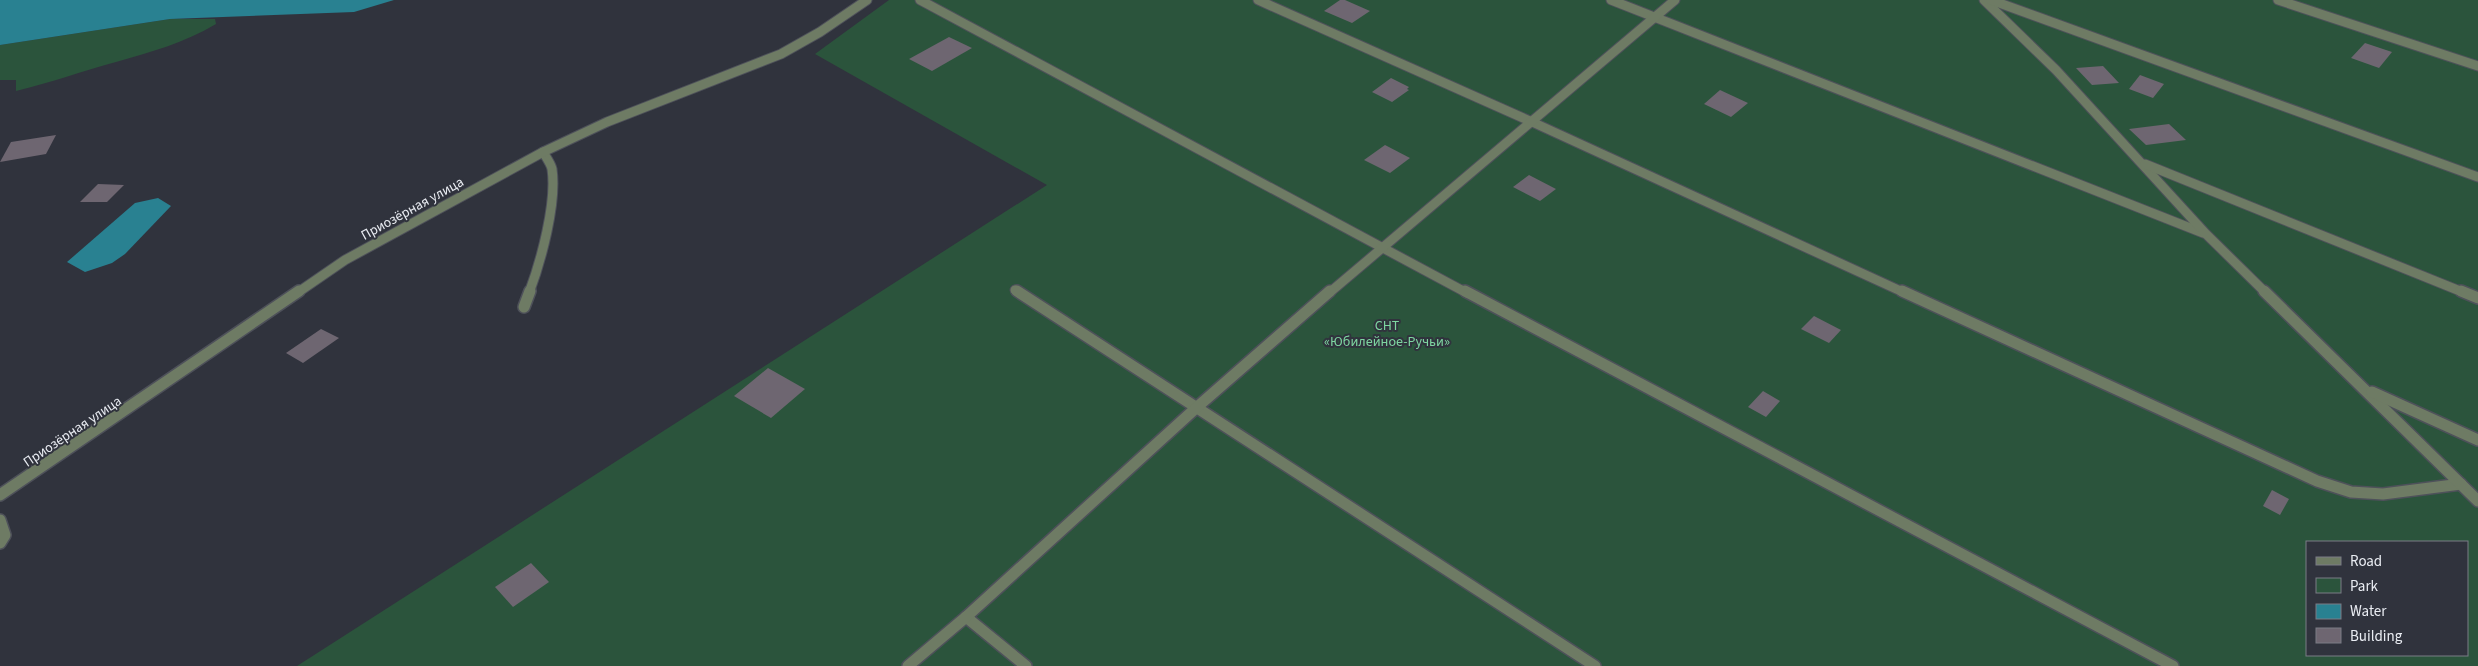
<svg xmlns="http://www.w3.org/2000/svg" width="2478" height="666" viewBox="0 0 2478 666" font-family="'Source Sans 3',sans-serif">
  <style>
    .green { fill: #2b543c; fill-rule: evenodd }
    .water { fill: #298191 }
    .building { fill: #6e6671 }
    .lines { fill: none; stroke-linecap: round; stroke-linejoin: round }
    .service-far1-casing { stroke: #4e515a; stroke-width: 11 }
    .service-casing { stroke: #4e515a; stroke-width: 14 }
    .minor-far1-casing { stroke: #4e515a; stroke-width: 11 }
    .minor-casing { stroke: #4e515a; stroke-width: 14 }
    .tertiary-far1-casing { stroke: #4e515a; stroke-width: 11 }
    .tertiary-casing { stroke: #4e515a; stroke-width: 14 }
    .service-far1 { stroke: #6e7b64; stroke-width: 9 }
    .service { stroke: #6e7b64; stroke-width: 11 }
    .minor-far1 { stroke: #6e7b64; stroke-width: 9 }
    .minor { stroke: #6e7b64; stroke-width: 11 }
    .tertiary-far1 { stroke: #6e7b64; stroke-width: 9 }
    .tertiary { stroke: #6e7b64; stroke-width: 11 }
    .labels { text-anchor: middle; stroke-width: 4; stroke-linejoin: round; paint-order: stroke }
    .street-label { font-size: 14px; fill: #eaedf3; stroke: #30333d }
    .park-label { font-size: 14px; fill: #7ed6a1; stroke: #30333d }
  </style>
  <rect width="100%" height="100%" fill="#30333d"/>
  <g class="green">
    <path d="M889 0H2478V666H297L1047 185 815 54ZM2307 542H2467V655H2307Z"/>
    <path d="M170 19H215L216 24C184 43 151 52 116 62 82 71 50 83 16 91V80H0V45Z"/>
  </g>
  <g class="water">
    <path d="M0 0H394L354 12 170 19 0 45Z"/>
    <path d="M158 198 171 206 125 254 112 263 85 272 67 262 135 203Z"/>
  </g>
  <g class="building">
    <path d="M1340 0H1345L1370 11 1352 23 1324 11Z"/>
    <path d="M949 37 972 48 932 71 909 59Z"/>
    <path d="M2365 43 2392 52 2379 68 2351 58Z"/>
    <path d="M2103 66 2119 83 2092 85 2076 68Z"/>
    <path d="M2140 75 2164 84 2153 98 2129 89Z"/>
    <path d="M1391 78 1409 87 1407 89 1409 90 1392 102 1372 92Z"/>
    <path d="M1720 90 1748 103 1731 117 1704 104Z"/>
    <path d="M2169 124 2186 140 2146 145 2129 129Z"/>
    <path d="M56 135 46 154 0 162 11 142Z"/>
    <path d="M1385 145 1410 158 1390 173 1364 160Z"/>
    <path d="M1529 175 1556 189 1540 201 1513 187Z"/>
    <path d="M98 184 124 185 107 202H80Z"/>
    <path d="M1814 316 1841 330 1829 343 1801 329Z"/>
    <path d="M321 329 339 338 303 363 286 353Z"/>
    <path d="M768 368 805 389 771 418 734 396Z"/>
    <path d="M1763 391 1780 401 1766 417 1748 407Z"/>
    <path d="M2272 490 2289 499 2280 515 2263 506Z"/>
    <path d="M531 563 549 582 513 607 495 587Z"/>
  </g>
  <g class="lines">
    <defs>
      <path id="service-far1" d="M529 293C541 261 557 203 552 169 551 164 546 157 543 152"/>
      <path id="service" d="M524 307 530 291"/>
      <g id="minor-far1">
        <path d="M920 0 1467 293"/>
        <path d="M1258 0 1530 121 1905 293"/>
        <path d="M1611 0 2203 233"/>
        <path d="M1984 0 2056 70 2206 234 2266 293"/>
        <path d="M1991 0 2478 177"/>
        <path d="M2278 0 2478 66"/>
        <path d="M2145 164 2465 293"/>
        <path d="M1015 290 1019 293"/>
        <path d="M1329 293 1675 0"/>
      </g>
      <g id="minor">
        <path d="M1017 291 1595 666"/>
        <path d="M1465 291 2173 666"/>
        <path d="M1902 291 2317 481 2351 492 2383 494 2461 484"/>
        <path d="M2264 291 2478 501"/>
        <path d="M2461 291 2478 298"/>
        <path d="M2372 392 2478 440"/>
        <path d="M0 520 5 535 0 543"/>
        <path d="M966 617 1026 666"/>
        <path d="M908 666 966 617 1196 408 1330 291"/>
      </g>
      <path id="tertiary-far1" d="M297 293 345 260 543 152 607 122 781 54 820 32 867 0"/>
      <path id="tertiary" d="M0 495 299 291"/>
    </defs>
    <use href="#service-far1" class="service-far1-casing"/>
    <use href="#service" class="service-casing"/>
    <use href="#minor-far1" class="minor-far1-casing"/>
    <use href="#minor" class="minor-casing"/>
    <use href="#tertiary-far1" class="tertiary-far1-casing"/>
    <use href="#tertiary" class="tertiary-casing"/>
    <use href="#service-far1" class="service-far1"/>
    <use href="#service" class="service"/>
    <use href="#minor-far1" class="minor-far1"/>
    <use href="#minor" class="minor"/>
    <use href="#tertiary-far1" class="tertiary-far1"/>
    <use href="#tertiary" class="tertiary"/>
  </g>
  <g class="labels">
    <g class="street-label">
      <text transform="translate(412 208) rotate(-29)" y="5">Приозёрная улица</text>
      <text transform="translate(72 431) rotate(-34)" y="5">Приозёрная улица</text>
    </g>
    <g class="park-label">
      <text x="1387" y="330">СНТ<tspan x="1387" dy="16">«Юбилейное-Ручьи»</tspan></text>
    </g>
  </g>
  <rect x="2306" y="541" width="162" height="115" fill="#30333d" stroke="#7a7d86"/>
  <rect x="2316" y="557" width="25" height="8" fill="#6e7b64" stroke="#7a7d86"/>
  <text x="2350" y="566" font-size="15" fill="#eaedf3">Road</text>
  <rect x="2316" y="578" width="25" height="15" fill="#2b543c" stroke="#7a7d86"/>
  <text x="2350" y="591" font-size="15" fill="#eaedf3">Park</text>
  <rect x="2316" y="604" width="25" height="15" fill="#298191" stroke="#7a7d86"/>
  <text x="2350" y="616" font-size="15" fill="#eaedf3">Water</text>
  <rect x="2316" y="628" width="25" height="15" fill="#6e6671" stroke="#7a7d86"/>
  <text x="2350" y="641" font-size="15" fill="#eaedf3">Building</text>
</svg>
